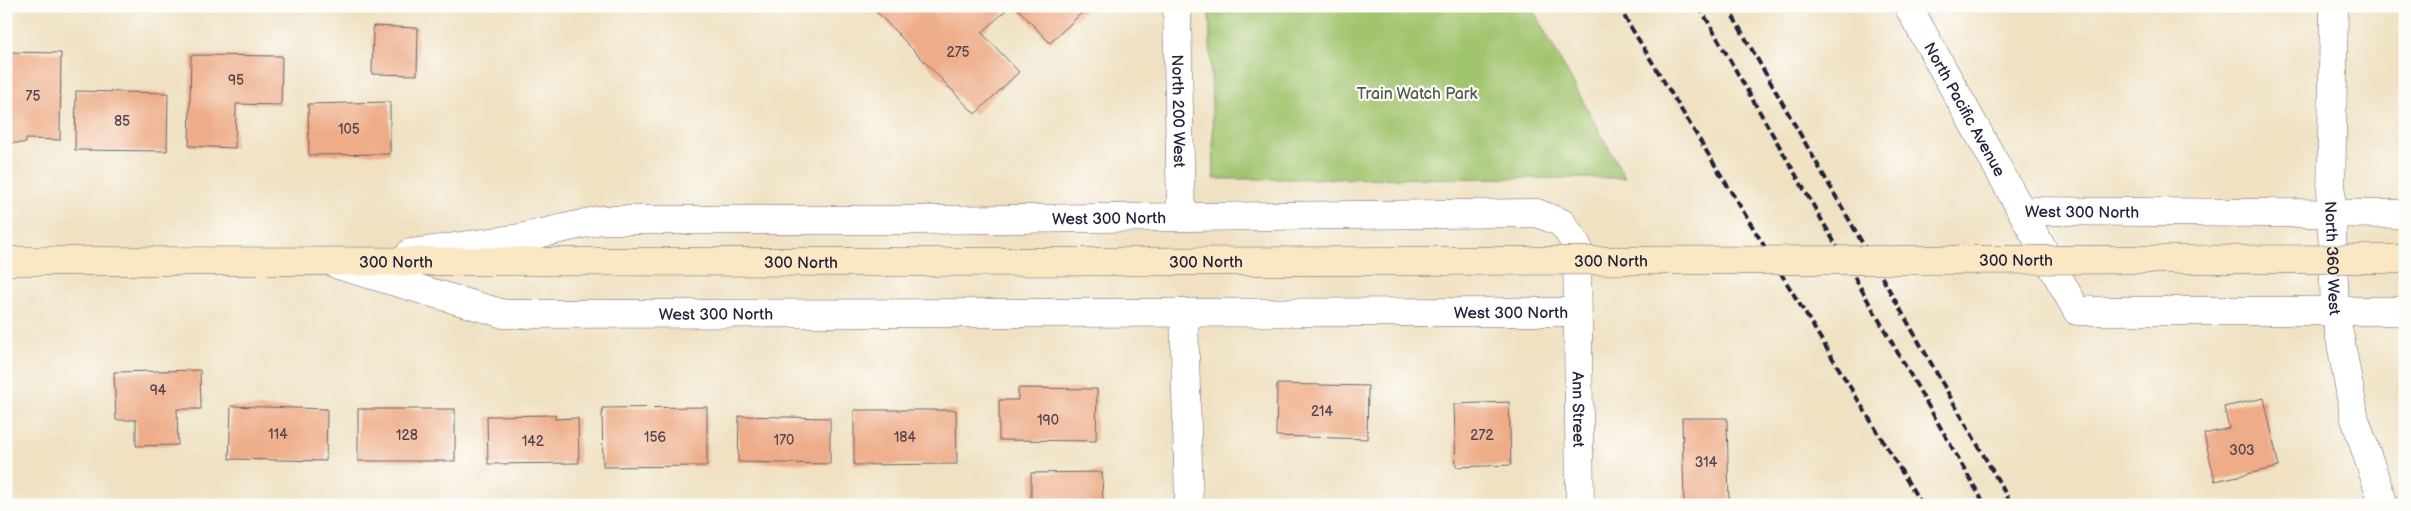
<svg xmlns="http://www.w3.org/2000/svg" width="2411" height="511" viewBox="0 0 2411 511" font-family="'Balsamiq Sans',sans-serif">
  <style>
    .green { fill: #a1c46e; stroke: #627354 }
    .building { fill: #eeac88 }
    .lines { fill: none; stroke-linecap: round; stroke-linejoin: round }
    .street-casing { stroke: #6a656a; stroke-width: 29 }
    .secondary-casing { stroke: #6a656a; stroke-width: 29 }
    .street { stroke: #fff; stroke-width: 28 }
    .secondary { stroke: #fae7c3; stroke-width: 28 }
    .rail { stroke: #22223b; stroke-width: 4; stroke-dasharray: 8 4; stroke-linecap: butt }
    .secondary-bridge-casing { stroke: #6a656a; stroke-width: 29; stroke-linecap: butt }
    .secondary-bridge { stroke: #fae7c3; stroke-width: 28 }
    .labels { text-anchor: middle; stroke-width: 4.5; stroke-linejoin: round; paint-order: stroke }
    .number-label { font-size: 14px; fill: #55444e }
    .park-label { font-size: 16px; fill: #4e5b4d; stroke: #fdfcf7 }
    .street-label { font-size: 16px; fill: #22223b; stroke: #fdfcf7 }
  </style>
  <rect width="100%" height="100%" fill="#fdfcf7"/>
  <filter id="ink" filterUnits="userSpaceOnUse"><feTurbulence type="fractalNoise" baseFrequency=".02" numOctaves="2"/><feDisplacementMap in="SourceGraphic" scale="10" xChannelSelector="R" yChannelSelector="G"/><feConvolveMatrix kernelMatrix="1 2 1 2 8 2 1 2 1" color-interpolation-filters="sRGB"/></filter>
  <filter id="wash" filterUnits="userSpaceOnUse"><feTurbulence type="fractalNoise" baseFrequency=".0096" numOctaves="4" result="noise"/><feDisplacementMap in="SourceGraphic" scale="20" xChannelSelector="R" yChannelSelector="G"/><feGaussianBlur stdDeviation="1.12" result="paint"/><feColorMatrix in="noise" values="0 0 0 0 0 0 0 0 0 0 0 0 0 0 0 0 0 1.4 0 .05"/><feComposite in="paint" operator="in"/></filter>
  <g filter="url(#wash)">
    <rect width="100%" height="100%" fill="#efe1c2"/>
    <path class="green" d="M1209 6H1531L1625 178 1214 179Z"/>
    <g id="blocks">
      <g class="building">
        <path d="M871 6H1010L982 33 1019 72 975 114Z"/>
        <path d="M1015 6H1089L1050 43Z"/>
        <path d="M373 26 418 28 417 75 372 74Z"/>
        <path d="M6 52 61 53 60 140 26 139V143H6Z"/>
        <path d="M191 55 282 56 281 105 236 104 235 148 189 146Z"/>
        <path d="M76 91 168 93 167 151 75 150Z"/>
        <path d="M390 102V154L309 155 308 104Z"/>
        <path d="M200 370 201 409H177L178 445 136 446V420H116L114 372Z"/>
        <path d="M1277 384 1368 386 1367 439 1276 436Z"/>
        <path d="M1018 388 1097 389 1096 441 999 440V400H1018Z"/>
        <path d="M2264 398 2279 467 2215 481 2204 434 2229 428 2224 407Z"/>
        <path d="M1509 402 1511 465 1456 467 1454 404Z"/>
        <path d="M231 406 327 409 326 461 229 459Z"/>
        <path d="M707 407V466L603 467 602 408Z"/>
        <rect x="358" y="409" width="97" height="52"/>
        <path d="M854 410H956L957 464 854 465Z"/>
        <path d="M555 415V419L578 418 579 463 488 464 487 416Z"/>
        <path d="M739 416 830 418V464L738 462Z"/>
        <path d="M1682 418H1727L1729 505H1684Z"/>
        <path d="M1102 472 1103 505H1031V473Z"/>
      </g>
    </g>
  </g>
  <g filter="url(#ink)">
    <use href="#blocks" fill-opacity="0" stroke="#6a656a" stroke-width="1"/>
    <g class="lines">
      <defs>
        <g id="street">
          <path id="s1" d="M1177 6 1181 216"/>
          <path id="s2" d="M1908 6 2077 311H2405"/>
          <path id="s3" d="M2334 6 2331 202 2335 311 2355 419 2384 505"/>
          <path id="s4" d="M2022 211 2405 214"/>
          <path id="s5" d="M410 253 520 238 600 220H922L1537 213 1562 223 1577 245 1580 505"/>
          <path id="s6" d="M338 265 504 314 1577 312"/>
          <path d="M1184 313 1189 505"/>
        </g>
        <g id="secondary">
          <path id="s7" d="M6 261 887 262"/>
        </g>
      </defs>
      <use href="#street" class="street-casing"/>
      <use href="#secondary" class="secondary-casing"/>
      <use href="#street" class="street"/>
      <use href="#secondary" class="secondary"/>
      <g class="rail">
        <path d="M1618 6 1922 505"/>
        <path d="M1699 6 1985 505"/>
        <path d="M1727 6 2012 505"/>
      </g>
      <defs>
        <g id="secondary-bridge">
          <path id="s8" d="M887 262 2405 259"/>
        </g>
      </defs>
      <use href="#secondary-bridge" class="secondary-bridge-casing"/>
      <use href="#secondary-bridge" class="secondary-bridge"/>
    </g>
  </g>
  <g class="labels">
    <g class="number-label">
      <text x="958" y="57">275</text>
      <text x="236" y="85">95</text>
      <text x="33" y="101">75</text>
      <text x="122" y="126">85</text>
      <text x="349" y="134">105</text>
      <text x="158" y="395">94</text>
      <text x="1322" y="416">214</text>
      <text x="1048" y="425">190</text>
      <text x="278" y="439">114</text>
      <text x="407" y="440">128</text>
      <text x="1482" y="440">272</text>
      <text x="655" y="442">156</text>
      <text x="905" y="442">184</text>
      <text x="784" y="445">170</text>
      <text x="533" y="446">142</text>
      <text x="2242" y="455">303</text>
      <text x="1706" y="467">314</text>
    </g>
    <g class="park-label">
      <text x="1417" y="99">Train Watch Park</text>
    </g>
    <g class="street-label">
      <text dy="6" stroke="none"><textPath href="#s2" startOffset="118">North Pacific Avenue</textPath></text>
      <text dy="6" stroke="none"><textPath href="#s1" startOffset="105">North 200 West</textPath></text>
      <text dy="6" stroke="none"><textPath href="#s4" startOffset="60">West 300 North</textPath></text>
      <text dy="6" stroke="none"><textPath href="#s5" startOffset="702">West 300 North</textPath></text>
      <text dy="6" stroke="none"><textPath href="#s3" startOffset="252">North 360 West</textPath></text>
      <text dy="6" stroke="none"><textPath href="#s8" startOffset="724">300 North</textPath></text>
      <text dy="6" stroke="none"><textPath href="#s8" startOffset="1129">300 North</textPath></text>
      <text dy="6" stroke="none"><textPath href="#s8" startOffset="319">300 North</textPath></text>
      <text dy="6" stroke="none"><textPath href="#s7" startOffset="795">300 North</textPath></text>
      <text dy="6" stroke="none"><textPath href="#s7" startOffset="390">300 North</textPath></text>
      <text dy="6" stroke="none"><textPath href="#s6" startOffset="1180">West 300 North</textPath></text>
      <text dy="6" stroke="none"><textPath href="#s6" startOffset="385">West 300 North</textPath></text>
      <text dy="6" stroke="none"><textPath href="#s5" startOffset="1348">Ann Street</textPath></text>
    </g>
  </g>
  <rect width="2411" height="511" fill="none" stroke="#fdfcf7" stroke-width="25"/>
</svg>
